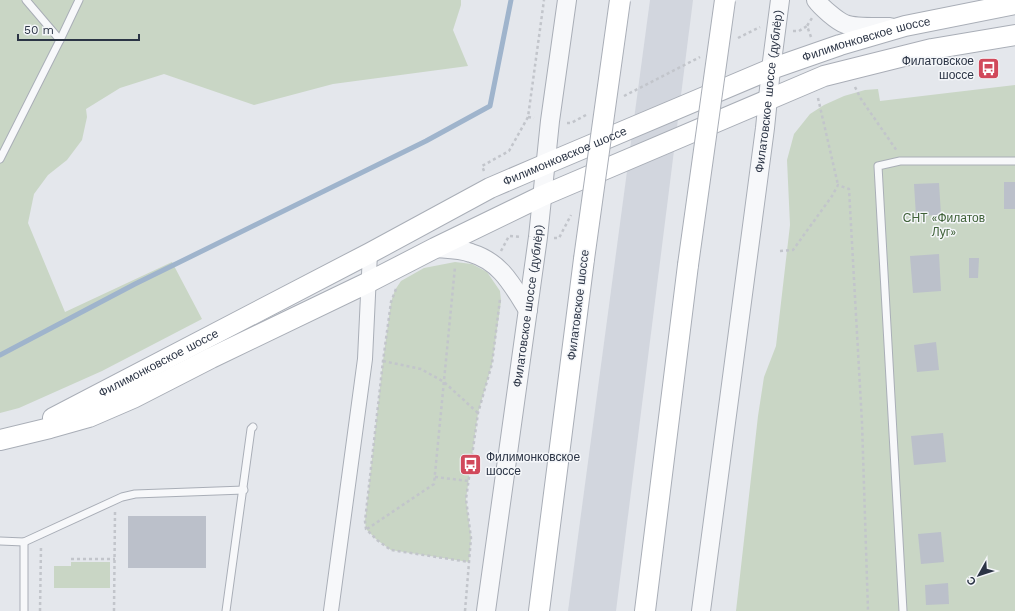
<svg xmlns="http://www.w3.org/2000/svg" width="1015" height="611" viewBox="0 0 1015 611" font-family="'Work Sans',sans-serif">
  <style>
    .built { fill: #d2d6de }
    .green { fill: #c9d6c5 }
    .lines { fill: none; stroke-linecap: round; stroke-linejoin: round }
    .stream { stroke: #9fb4cc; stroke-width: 5 }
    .building { fill: #bbc0ca }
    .service-casing { stroke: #a9aeb7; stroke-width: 9 }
    .minor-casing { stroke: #a9aeb7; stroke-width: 16 }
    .tertiary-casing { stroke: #a9aeb7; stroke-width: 20 }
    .secondary-casing { stroke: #a9aeb7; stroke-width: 22 }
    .path { stroke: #c2c5cb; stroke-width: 2.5; stroke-dasharray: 3 3; stroke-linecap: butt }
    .service { stroke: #f7f8fa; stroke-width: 7 }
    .minor { stroke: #f7f8fa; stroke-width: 14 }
    .tertiary { stroke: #f7f8fa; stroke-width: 18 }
    .secondary { stroke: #fff; stroke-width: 20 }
    .secondary-bridge-casing { stroke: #a9aeb7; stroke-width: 22; stroke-linecap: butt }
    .secondary-bridge { stroke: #fff; stroke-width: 20 }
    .labels { text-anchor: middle; stroke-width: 3; stroke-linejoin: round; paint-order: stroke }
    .street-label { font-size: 12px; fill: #2b3445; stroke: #f4f6f9 }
    .poi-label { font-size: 12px; fill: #2b3445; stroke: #f4f6f9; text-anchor: end }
    .park-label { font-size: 12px; fill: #3f6138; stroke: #f4f6f9 }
  </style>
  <rect width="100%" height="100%" fill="#e4e7ec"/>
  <path class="built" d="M650 0H693L616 611H568Z"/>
  <g class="green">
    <path d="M0 0H461V5L453 30 468 66 333 84 254 105 164 74 120 88 86 109 87 117 82 140 67 160 48 175 34 194 28 223 65 312 172 262 202 319 102 371 19 408 0 413Z"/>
    <path d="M1015 85V611H736L758 416 764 377 776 346 790 225 787 160 794 134 810 114 824 105 844 96 865 90 878 89 880 101Z"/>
    <path d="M455 262 472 264 487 272 500 291 501 301 492 364 478 413 466 499 471 538 469 562 391 550 377 540 366 529 365 521 383 361 391 302 395 290 401 281 424 268Z"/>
    <path d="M71 562H110V588H54V566H71Z"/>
  </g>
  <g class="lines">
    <path class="stream" d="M0 355 135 284 426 141 490 106 511 0"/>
  </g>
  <g class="building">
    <rect x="1004" y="182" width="11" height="27"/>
    <path d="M939 183 941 215 916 216 914 184Z"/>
    <path d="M939 254 941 291 913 293 910 256Z"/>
    <path d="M969 258H979L978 278H969Z"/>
    <path d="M936 342 939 370 917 372 914 345Z"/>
    <path d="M943 433 946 462 914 465 911 436Z"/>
    <rect x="128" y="516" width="78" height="52"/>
    <path d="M941 532 944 562 921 564 918 534Z"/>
    <path d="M948 583 949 604 926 605 925 585Z"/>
  </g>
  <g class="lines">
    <defs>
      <g id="service">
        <path d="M26 0 60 40"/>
        <path d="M0 159 60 40 79 0"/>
        <path d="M0 541 24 542 122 497 135 494 244 490"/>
        <path d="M24 611V542"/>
        <path d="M226 611 251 429 253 427"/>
        <path d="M903 611 878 166 900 161H1015"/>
      </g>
      <path id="minor" d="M331 611 365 359 370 253"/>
      <g id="tertiary">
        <path d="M816 0C821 7 837 21 845 24 854 28 880 27 890 27"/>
        <path d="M435 248C446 249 460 249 471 253 501 262 512 285 528 310"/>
        <path id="s1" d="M486 611 538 237 550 121 567 0"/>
        <path id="s2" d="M701 611 765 128 771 69 780 0"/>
      </g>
      <g id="secondary">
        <path id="s3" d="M53 418 370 253 490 188 546 164 771 69 840 45 905 26 1015 4"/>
        <path d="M0 440 50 428 89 417 133 398 211 358 369 282 435 248 542 196 824 76 932 49 1015 35"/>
        <path d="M539 611 584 259"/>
        <path d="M645 611 688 265"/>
      </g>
    </defs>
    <use href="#service" class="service-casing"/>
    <use href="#minor" class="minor-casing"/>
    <use href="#tertiary" class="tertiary-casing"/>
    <use href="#secondary" class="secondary-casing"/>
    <g class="path">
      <path d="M793 31H799L807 26"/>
      <path d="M811 37 807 26 812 18"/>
      <path d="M738 38 760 27"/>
      <path d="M855 87 861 99 897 151"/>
      <path d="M624 96 700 57"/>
      <path d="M818 98 838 185"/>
      <path d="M528 117 534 118"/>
      <path d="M567 123H571L586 115"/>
      <path d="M484 171 482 166 509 151 528 117 544 0"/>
      <path d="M554 238H559L571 215"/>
      <path d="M501 251 509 236 521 237"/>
      <path d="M780 251 793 250 832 196 838 185 849 189 862 423 868 611"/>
      <path d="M396 289 391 302 383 361 365 521 366 529 377 540 391 550 469 562"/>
      <path d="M383 361 421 369 444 382 478 413"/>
      <path d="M435 477 469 481"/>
      <path d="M367 529 434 484 455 267"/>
      <path d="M71 559H115"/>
      <path d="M40 611 41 546"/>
      <path d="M114 611 115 512"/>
      <path d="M465 611 471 538 466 499 478 413 492 364 500 299"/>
    </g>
    <use href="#service" class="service"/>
    <use href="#minor" class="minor"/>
    <use href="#tertiary" class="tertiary"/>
    <use href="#secondary" class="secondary"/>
    <defs>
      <g id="secondary-bridge">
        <path d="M584 259 620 0"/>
        <path d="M688 265 725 0"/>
      </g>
    </defs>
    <use href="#secondary-bridge" class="secondary-bridge-casing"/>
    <use href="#secondary-bridge" class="secondary-bridge"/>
  </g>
  <defs>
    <symbol id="bus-square" viewBox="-11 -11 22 22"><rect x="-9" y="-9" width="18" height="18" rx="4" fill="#d1495b" stroke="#f4f6f9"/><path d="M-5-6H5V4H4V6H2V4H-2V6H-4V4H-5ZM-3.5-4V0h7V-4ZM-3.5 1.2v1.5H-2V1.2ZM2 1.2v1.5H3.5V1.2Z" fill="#fff"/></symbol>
  </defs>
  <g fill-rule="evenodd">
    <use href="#bus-square" x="976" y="56" width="25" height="25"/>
    <use href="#bus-square" x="458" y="452" width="25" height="25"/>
  </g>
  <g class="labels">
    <g class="street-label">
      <text dy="4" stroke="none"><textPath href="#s3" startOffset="899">Филимонковское шоссе</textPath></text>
      <text dy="4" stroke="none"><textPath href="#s2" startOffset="524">Филатовское шоссе (дублёр)</textPath></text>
      <text dy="4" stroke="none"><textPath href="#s3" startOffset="575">Филимонковское шоссе</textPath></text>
      <text transform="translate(578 305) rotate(-83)" y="4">Филатовское шоссе</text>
      <text dy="4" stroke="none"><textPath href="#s1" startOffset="308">Филатовское шоссе (дублёр)</textPath></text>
      <text dy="4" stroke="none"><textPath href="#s3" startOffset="119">Филимонковское шоссе</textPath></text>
    </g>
    <g class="poi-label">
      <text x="974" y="65">Филатовское<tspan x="974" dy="14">шоссе</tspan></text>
      <text x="486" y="461" text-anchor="start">Филимонковское<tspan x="486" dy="14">шоссе</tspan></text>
    </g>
    <g class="park-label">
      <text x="944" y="222">СНТ «Филатов<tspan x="944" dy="14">Луг»</tspan></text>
    </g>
  </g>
  <g transform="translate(979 575) rotate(231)" stroke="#f4f6f9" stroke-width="3" paint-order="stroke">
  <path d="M0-3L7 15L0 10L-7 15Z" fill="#2b3445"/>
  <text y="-6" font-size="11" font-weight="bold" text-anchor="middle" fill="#2b3445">С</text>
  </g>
  <path d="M18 34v6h121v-6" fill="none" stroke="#2b3445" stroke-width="2"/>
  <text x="24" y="34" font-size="12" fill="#2b3445" stroke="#f4f6f9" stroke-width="3" paint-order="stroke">50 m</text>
</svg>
